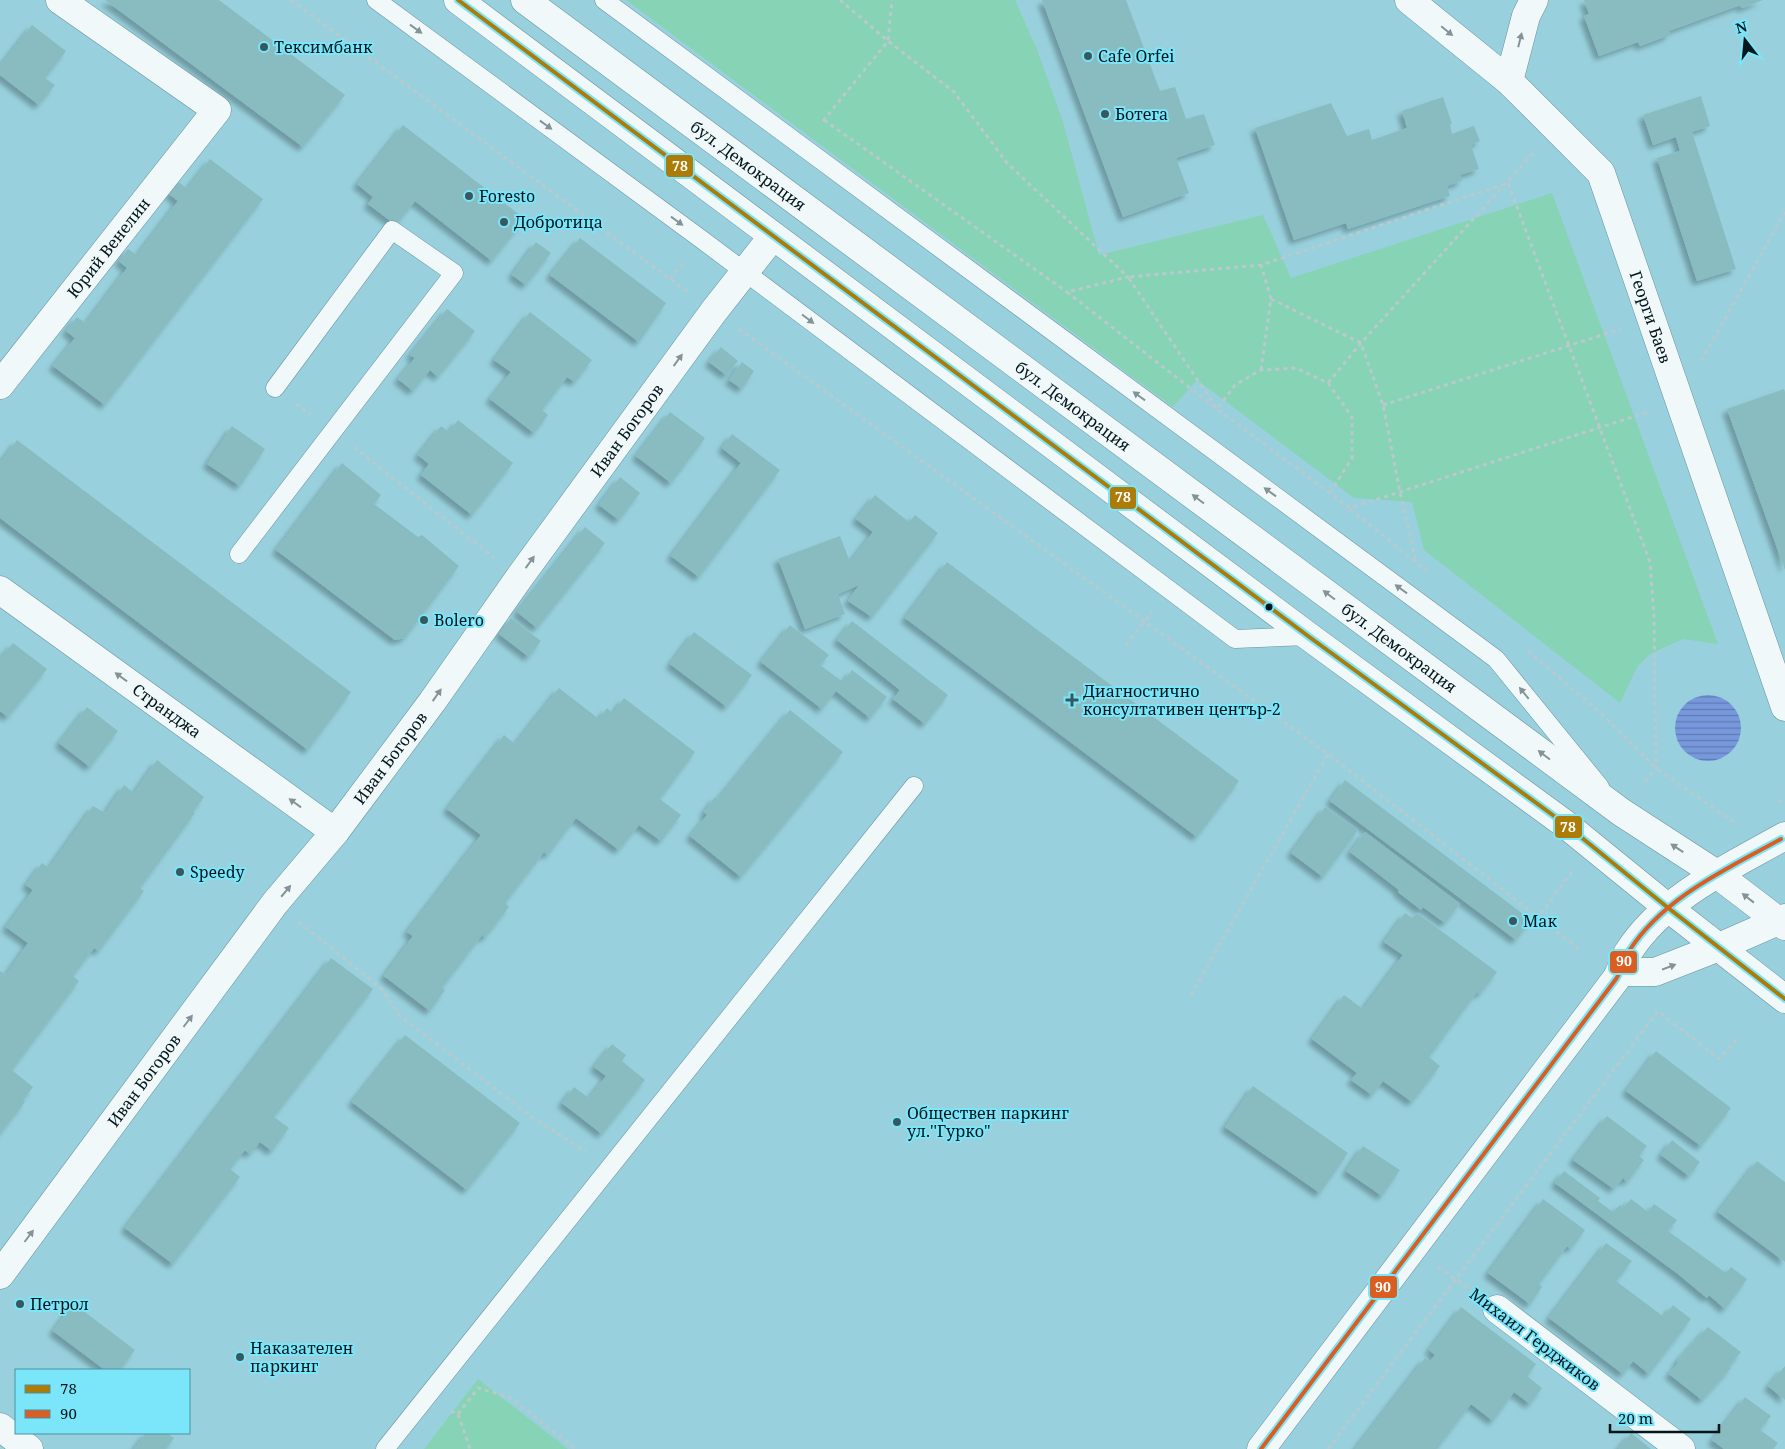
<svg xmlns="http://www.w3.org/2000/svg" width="1785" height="1449" viewBox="0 0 1785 1449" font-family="'Noto Serif',serif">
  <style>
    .park { fill: #87d3b5 }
    .water { fill: url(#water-rules) }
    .building { fill: #88bcc0; filter: url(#shadow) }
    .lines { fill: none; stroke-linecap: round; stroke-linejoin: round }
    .lane-casing { stroke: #69939c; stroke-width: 19 }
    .street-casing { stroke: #69939c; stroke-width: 29 }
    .secondary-casing { stroke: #69939c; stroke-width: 29 }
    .path { stroke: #b9c9cd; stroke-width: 3; stroke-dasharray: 4 4; stroke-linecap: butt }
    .lane { stroke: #f0f8fa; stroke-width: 18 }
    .street { stroke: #f0f8fa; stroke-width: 28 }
    .secondary { stroke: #f0f8fa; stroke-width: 28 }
    .bus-1-casing { stroke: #7be5fa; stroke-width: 8 }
    .bus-2-casing { stroke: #7be5fa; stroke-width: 8 }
    .bus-1 { stroke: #ad7b08; stroke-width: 4 }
    .bus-2 { stroke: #da5d21; stroke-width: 4 }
    .oneway { fill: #849396 }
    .poi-dot { fill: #36585f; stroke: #7be5fa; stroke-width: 2 }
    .bus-dot { fill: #01171b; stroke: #7be5fa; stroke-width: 2 }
    .labels { text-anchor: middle; stroke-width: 4; stroke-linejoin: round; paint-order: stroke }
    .poi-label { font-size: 16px; fill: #01171b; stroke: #7be5fa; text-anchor: start }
    .street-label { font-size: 16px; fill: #01171b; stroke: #7be5fa }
    .line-badge { stroke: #7be5fa; stroke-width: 2 }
    .badge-label { font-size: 14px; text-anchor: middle; font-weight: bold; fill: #fff }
  </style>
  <defs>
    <pattern id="water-rules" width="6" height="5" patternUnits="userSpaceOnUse" patternTransform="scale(1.25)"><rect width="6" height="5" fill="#7898dd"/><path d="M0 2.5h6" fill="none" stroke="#607bb2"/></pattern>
    <filter id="shadow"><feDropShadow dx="-4.5" dy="4.5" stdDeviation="2.5" flood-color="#0004"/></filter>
  </defs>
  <rect width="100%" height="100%" fill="#98d1dd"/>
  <g class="park">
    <path d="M626 0H1015L1038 52 1063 122 1099 255 1263 215 1291 278 1552 193 1718 644 1683 639 1650 654 1637 667 1620 703 1424 550 1412 502 1354 498 1197 380 1173 407Z"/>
    <path d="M478 1379 568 1449H424Z"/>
  </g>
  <circle class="water" cx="1708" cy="728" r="33"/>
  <g class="building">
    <path d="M105 0H219L345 95 303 147Z"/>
    <path d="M1042 0H1126L1160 91 1175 87 1186 119 1204 114 1215 145 1176 158 1189 193 1123 217Z"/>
    <path d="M1584 0H1763L1742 8 1740 5 1669 31 1670 35 1640 46 1638 42 1599 56 1584 16 1589 14Z"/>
    <path d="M32 25 66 51 45 78 55 85 39 105 0 75V66Z"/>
    <path d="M1701 96 1710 126 1692 132 1736 269 1697 281 1657 158 1680 151 1676 137 1653 145 1643 115Z"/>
    <path d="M1443 97 1452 124H1450L1452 134 1474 126 1480 141 1471 145 1479 169 1460 175 1462 181 1447 186 1450 196 1348 229 1346 223 1294 240 1255 128 1331 103 1347 136 1369 129 1372 140 1407 128 1402 111Z"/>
    <path d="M403 125 525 219 492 261 415 201 396 225 368 204 373 197 357 184Z"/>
    <path d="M210 159 263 199 105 405 53 366 75 338 66 331 77 317 86 323 127 268 119 261 128 249 137 255 178 201 169 194 179 182 187 189Z"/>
    <path d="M580 238 666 303 639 342 550 275Z"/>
    <path d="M536 242 551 253 526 285 512 275Z"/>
    <path d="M447 309 475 331 438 377 430 370 413 391 398 379 415 358 410 355Z"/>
    <path d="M530 312 592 360 575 382 567 377 542 410 548 415 534 433 490 399 511 372 494 360Z"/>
    <path d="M721 347 738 361 726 375 709 362Z"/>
    <path d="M742 362 754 371 742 389 729 380Z"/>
    <path d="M1784 389 1785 392V570L1727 409Z"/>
    <path d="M670 412 705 438 671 483 636 456Z"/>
    <path d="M458 420 513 463 472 515 421 475 429 464 418 455 441 426 449 432Z"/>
    <path d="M232 426 265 449 240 486 207 464Z"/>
    <path d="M732 434 780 470 699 577 671 556 741 463 722 448Z"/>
    <path d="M17 440 351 692 308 750 0 518V463Z"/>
    <path d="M342 463 381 495 374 504 418 537 422 535 459 566 405 638 395 640 276 550Z"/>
    <path d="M620 477 640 493 619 520 599 505Z"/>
    <path d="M875 495 909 522 915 515 938 533 872 617 848 601 859 585 838 594 845 614 805 629 778 559 840 536 850 562 873 532 856 519Z"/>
    <path d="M585 527 605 543 537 628 517 612Z"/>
    <path d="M947 562 1239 781 1197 837 905 618Z"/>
    <path d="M511 618 541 641 529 657 499 634Z"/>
    <path d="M852 621 948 695 925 724 893 699 900 690 837 640Z"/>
    <path d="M790 625 829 655 820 665 843 682 852 670 887 697 870 718 836 691 822 709 761 662Z"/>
    <path d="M694 632 752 675 727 707 670 664Z"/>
    <path d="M13 643 47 669 8 717 0 711V659Z"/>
    <path d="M559 688 599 719 607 708 613 713 624 698 695 752 660 799 681 815 661 841 639 825 619 850 576 818 548 855 544 852 505 903 509 907 485 938 482 935 442 988 445 990 430 1011 384 976 413 936 407 932 481 835 447 809 504 735 515 744Z"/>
    <path d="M87 707 118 731 90 767 59 743Z"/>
    <path d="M790 710 843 752 741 877 690 836 707 815 704 812 715 797 718 799Z"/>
    <path d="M157 760 204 797 193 812 195 813 140 888 144 891 99 951 94 948 73 976 79 981 12 1070 33 1087 23 1100 25 1102 0 1134V971L6 975 28 943 6 927 33 890 26 885 42 863 49 868 93 806 105 813 124 785 134 793Z"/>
    <path d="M1345 780 1531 920 1516 940 1330 801Z"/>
    <path d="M1325 807 1358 830 1323 877 1291 853Z"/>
    <path d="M1365 832 1460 904 1445 923 1423 907 1421 910 1398 892 1399 890 1350 852Z"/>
    <path d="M1405 913 1412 918 1417 913 1497 972 1480 994 1477 992 1429 1057 1440 1066 1412 1102 1383 1081 1372 1095 1351 1080 1357 1073 1312 1039 1344 995 1363 1009 1403 955 1384 942Z"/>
    <path d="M331 958 373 989 274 1117 289 1128 272 1151 260 1142 250 1154 245 1150 230 1169 240 1177 173 1264 125 1228Z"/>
    <path d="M405 1035 520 1123 467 1190 352 1102Z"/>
    <path d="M612 1044 626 1055 622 1061 645 1080 602 1134 562 1103 574 1087 589 1098 606 1076 594 1067Z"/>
    <path d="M1656 1051 1731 1108 1701 1146 1626 1091Z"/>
    <path d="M1253 1086 1348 1153 1320 1193 1225 1127Z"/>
    <path d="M1607 1116 1647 1146 1639 1156 1644 1160 1627 1182 1623 1178 1614 1189 1573 1160Z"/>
    <path d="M1672 1140 1700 1162 1689 1176 1661 1155Z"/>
    <path d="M1363 1146 1400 1170 1382 1196 1346 1171Z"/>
    <path d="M1757 1161 1785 1182V1262L1718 1212Z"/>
    <path d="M1564 1171 1600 1198 1598 1201 1613 1212 1620 1205 1623 1208 1631 1199 1648 1212 1654 1204 1677 1220 1668 1231 1726 1273 1731 1267 1747 1279 1725 1309 1709 1295 1707 1298 1678 1274 1555 1183Z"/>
    <path d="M1543 1199 1585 1230 1571 1249 1567 1246 1539 1284 1542 1287 1530 1304 1488 1273Z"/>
    <path d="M1606 1243 1632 1261 1616 1281 1664 1317 1673 1305 1691 1319 1649 1374 1633 1361 1623 1374 1549 1318Z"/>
    <path d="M73 1303 135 1350 120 1370H105L53 1331Z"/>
    <path d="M1461 1307 1536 1364 1527 1376 1542 1388 1530 1404 1514 1392 1493 1421 1471 1404 1437 1449H1355L1425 1358 1430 1361 1435 1355 1429 1350Z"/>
    <path d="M1708 1327 1741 1352 1729 1367 1731 1368 1702 1400 1669 1374 1678 1363 1677 1361Z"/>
    <path d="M1785 1366V1400L1768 1386Z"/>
    <path d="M1745 1397 1771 1416 1760 1430 1778 1443 1773 1449H1724L1712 1440Z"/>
    <path d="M146 1433H167L174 1438 166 1449H134Z"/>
    <path d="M1631 1433 1651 1449H1618Z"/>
  </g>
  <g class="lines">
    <defs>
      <g id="lane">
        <path d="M376 0 701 239 1235 639 1308 636"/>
        <path d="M604 0 1496 659 1600 787"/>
        <path d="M239 554 454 273 392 230 275 388"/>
        <path d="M385 1449 914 786"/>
      </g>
      <g id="street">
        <path id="s1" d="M1409 0 1509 81 1601 173 1785 707"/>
        <path d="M1509 81 1526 16 1534 0"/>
        <path id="s2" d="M0 385 217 110 60 0"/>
        <path id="s3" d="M0 590 335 832"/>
        <path id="s4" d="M0 1275 275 903 335 832 432 702 519 578 714 311 773 236"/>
        <path d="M1497 1309 1681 1449"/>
        <path d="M0 1427 29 1449"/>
      </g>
      <g id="secondary">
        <path d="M458 0 1308 636 1565 824 1667 907 1785 999"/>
        <path id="s5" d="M525 0 1621 812 1718 875 1785 926"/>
        <path d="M1621 972H1655L1719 947 1785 918"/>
        <path d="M1261 1449 1616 979C1622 970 1623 959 1629 951 1665 896 1730 867 1785 836"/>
      </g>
    </defs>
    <use href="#lane" class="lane-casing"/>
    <use href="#street" class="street-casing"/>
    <use href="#secondary" class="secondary-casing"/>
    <g class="path">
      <path d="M291 0 688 292"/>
      <path d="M840 0 888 41 954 92 1007 163 1128 277 1067 292 1217 409 1350 508 1648 412"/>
      <path d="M824 120 1067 292"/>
      <path d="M823 121 888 41 892 0"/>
      <path d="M670 279 684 262"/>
      <path d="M1271 299 1361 343 1383 405 1400 492 1416 562"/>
      <path d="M739 329 1328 754 1538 917"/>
      <path d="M1701 361 1785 212"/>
      <path d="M1261 370 1271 299 1261 265"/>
      <path d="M1328 383 1361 343 1534 152"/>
      <path d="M296 404 311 415"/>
      <path d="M1383 405 1621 329"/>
      <path d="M354 447 494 558"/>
      <path d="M1330 493 1352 458V417L1328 383 1296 368 1261 370 1235 385 1217 409 1128 277 1261 265 1508 183 1650 562 1654 616 1656 768 1642 786"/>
      <path d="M1350 509 1427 571"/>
      <path d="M1126 645 1152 612"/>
      <path d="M1528 651 1602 714 1656 768 1738 825"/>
      <path d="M1778 802 1785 798"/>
      <path d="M1572 872 1538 917 1580 950"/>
      <path d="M299 922 381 988 400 1016 532 1117 586 1152"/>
      <path d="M1191 995 1328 754"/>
      <path d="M1438 1267 1472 1291"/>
      <path d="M451 1411 458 1414 470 1449"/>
      <path d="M458 1414 478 1388 509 1397 576 1449"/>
      <path d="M1328 1449 1658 1011 1719 1059 1740 1036"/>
    </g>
    <use href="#lane" class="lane"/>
    <use href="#street" class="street"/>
    <use href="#secondary" class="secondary"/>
    <defs>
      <path id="bus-1" d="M458 0 1308 636 1565 824 1667 907 1785 999"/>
      <path id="bus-2" d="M1261 1449 1616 979C1622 970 1623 959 1629 951 1664 897 1727 869 1781 839"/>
    </defs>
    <use href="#bus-1" class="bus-1-casing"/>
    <use href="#bus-2" class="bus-2-casing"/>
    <use href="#bus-1" class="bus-1"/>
    <use href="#bus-2" class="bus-2"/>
  </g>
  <defs><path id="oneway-solid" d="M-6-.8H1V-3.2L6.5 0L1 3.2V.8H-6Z" transform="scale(1.25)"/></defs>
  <g class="oneway">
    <use href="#oneway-solid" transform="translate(416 29) rotate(36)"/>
    <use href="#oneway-solid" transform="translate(1447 31) rotate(39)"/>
    <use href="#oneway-solid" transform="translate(1520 40) rotate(-76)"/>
    <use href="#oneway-solid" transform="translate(546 125) rotate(36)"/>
    <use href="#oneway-solid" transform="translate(677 221) rotate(36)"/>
    <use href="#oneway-solid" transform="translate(808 319) rotate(37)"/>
    <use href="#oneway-solid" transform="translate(678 360) rotate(-54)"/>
    <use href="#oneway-solid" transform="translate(1139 396) rotate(-144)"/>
    <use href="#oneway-solid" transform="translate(1270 492) rotate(-144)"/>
    <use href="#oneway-solid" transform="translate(1198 499) rotate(-143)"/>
    <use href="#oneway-solid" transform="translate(530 562) rotate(-54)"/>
    <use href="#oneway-solid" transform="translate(1401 589) rotate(-144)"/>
    <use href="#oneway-solid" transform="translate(1329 595) rotate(-143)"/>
    <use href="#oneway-solid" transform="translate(121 677) rotate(-144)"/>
    <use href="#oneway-solid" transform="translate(1524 693) rotate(-129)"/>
    <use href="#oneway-solid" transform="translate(437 695) rotate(-55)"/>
    <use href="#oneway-solid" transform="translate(1544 755) rotate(-143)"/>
    <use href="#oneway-solid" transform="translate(295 803) rotate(-144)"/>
    <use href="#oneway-solid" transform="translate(1677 848) rotate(-147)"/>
    <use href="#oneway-solid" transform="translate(286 891) rotate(-50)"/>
    <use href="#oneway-solid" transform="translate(1748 898) rotate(-142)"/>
    <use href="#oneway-solid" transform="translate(1669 967) rotate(-21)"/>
    <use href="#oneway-solid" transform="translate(188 1021) rotate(-53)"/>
    <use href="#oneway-solid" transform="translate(29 1236) rotate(-53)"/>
  </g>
  <g class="poi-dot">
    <circle cx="264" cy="47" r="5"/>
    <circle cx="1088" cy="56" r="5"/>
    <circle cx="1105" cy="114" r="5"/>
    <circle cx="469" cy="196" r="5"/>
    <circle cx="504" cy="222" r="5"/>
    <circle cx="424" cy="620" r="5"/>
    <path d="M1069.5 692.5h5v5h5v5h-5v5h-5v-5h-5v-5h5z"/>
    <circle cx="180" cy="872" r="5"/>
    <circle cx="1513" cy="921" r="5"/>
    <circle cx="897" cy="1122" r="5"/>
    <circle cx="20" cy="1304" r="5"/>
    <circle cx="240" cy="1357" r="5"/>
  </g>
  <circle class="bus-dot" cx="1269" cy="607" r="4.5"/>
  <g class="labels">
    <g class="poi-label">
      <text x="274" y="53">Тексимбанк</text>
      <text x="1098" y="62">Cafe Orfei</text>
      <text x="1115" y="120">Ботега</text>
      <text x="479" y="202">Foresto</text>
      <text x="514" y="228">Добротица</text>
      <text x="434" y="626">Bolero</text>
      <text x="1083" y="697">Диагностично<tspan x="1083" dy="18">консултативен център-2</tspan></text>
      <text x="190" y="878">Speedy</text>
      <text x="1523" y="927">Мак</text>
      <text x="907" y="1119">Oбществен паркинг<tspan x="907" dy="18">ул.''Гурко"</tspan></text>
      <text x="30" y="1310">Петрол</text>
      <text x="250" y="1354">Наказателен<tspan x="250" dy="18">паркинг</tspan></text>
    </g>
    <g class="street-label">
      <text dy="6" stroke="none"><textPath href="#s5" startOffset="278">бул. Демокрация</textPath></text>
      <text dy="6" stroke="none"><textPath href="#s2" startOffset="175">Юрий Венелин</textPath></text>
      <text dy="6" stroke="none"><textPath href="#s1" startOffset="411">Георги Баев</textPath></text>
      <text dy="6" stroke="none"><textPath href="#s5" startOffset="682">бул. Демокрация</textPath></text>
      <text dy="6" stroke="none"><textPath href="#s4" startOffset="1052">Иван Богоров</textPath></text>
      <text dy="6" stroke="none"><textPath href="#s5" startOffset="1088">бул. Демокрация</textPath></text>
      <text dy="6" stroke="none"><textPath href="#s3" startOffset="206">Странджа</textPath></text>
      <text dy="6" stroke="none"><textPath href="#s4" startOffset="648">Иван Богоров</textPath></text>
      <text dy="6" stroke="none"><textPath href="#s4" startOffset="242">Иван Богоров</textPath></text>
      <text transform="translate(1535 1339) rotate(37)" y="6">Михаил Герджиков</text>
    </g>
  </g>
  <g class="line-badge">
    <rect x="665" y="154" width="29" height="24" rx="5" fill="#ad7b08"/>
    <rect x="1109" y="486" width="28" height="24" rx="5" fill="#ad7b08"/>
    <rect x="1554" y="815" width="29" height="24" rx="5" fill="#ad7b08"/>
    <rect x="1609" y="950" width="29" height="24" rx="5" fill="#da5d21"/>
    <rect x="1369" y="1275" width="29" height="24" rx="5" fill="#da5d21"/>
  </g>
  <g class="badge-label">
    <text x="680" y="171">78</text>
    <text x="1123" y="502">78</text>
    <text x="1568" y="832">78</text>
    <text x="1624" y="966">90</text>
    <text x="1383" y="1292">90</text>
  </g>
  <rect x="15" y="1369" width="175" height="65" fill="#7be5fa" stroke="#4a93a1"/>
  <rect x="25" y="1385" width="25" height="8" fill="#ad7b08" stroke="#4a93a1"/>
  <text x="60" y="1394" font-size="15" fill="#01171b">78</text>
  <rect x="25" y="1410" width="25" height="8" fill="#da5d21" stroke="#4a93a1"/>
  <text x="60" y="1419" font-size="15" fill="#01171b">90</text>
  <g transform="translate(1745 40) rotate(344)" stroke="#7be5fa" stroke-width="4" paint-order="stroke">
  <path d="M0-4L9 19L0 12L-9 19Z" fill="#01171b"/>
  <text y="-8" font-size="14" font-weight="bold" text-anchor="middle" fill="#01171b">N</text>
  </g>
  <path d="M1610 1424v8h109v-8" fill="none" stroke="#01171b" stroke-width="2.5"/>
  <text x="1618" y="1424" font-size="15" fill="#01171b" stroke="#7be5fa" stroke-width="4" paint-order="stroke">20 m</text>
</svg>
